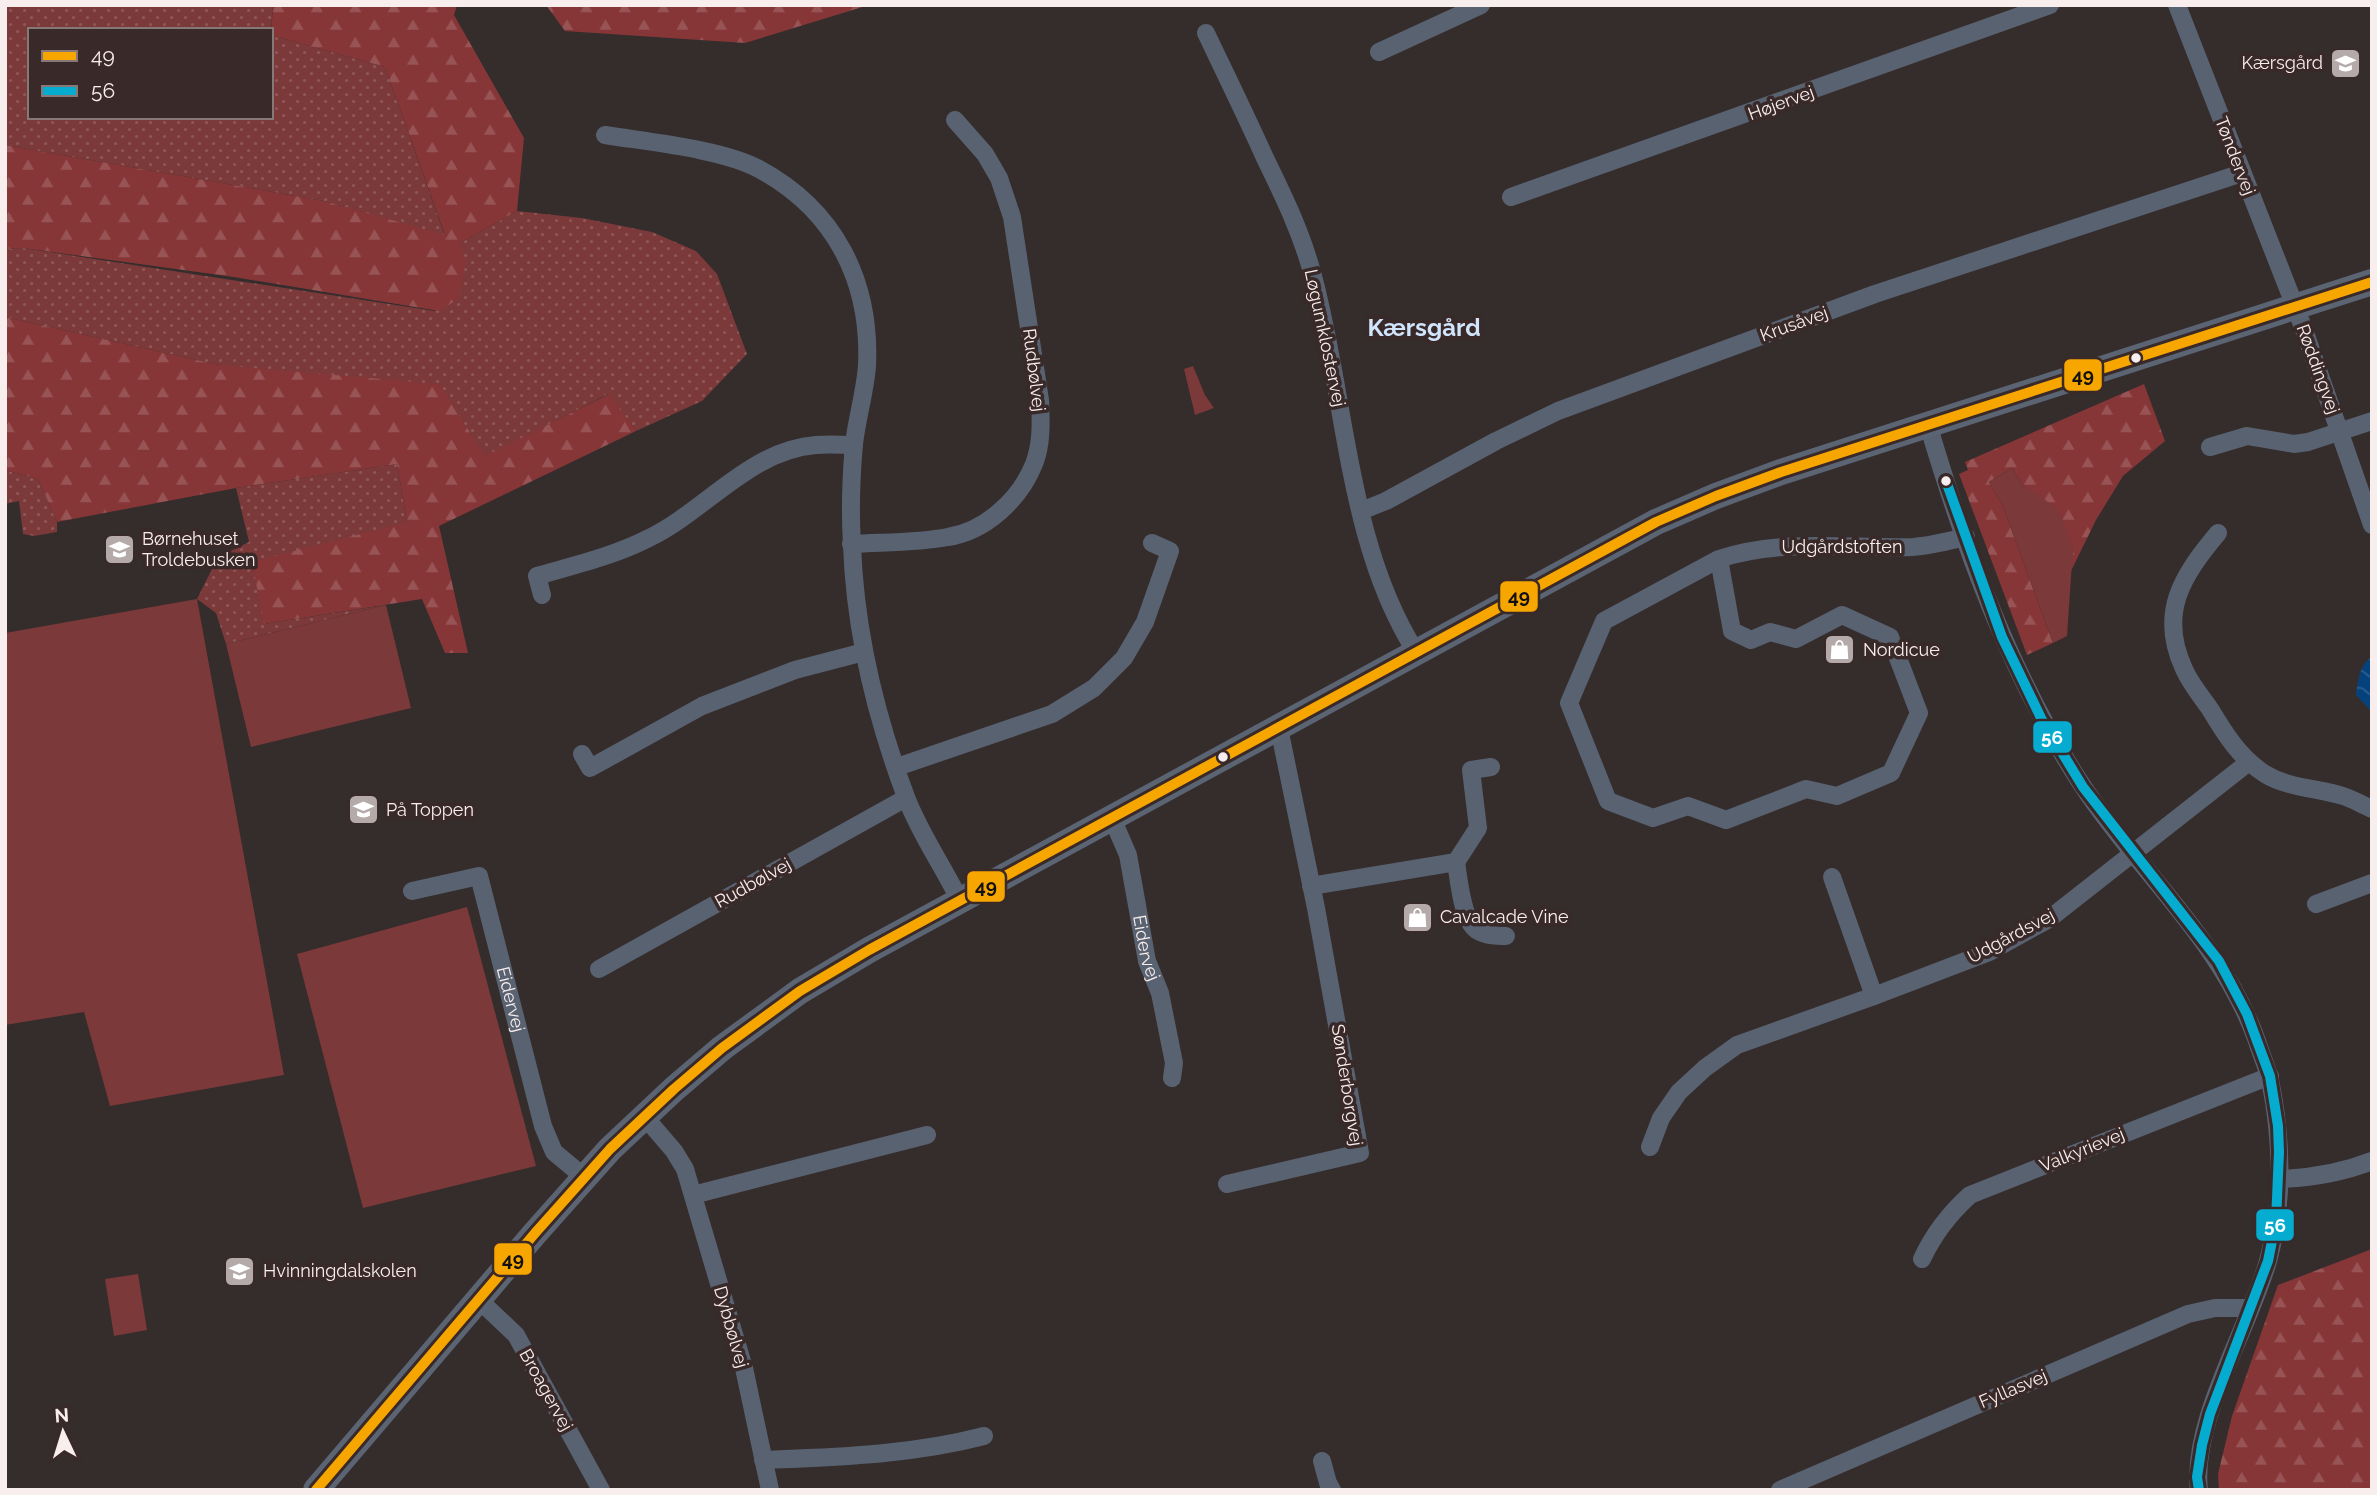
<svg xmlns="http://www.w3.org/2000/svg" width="2377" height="1495" viewBox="0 0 2377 1495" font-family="Raleway,sans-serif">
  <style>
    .grass { fill: url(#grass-dots) }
    .forest { fill: url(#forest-firs) }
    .green { fill: #7b3939 }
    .water { fill: url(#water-waves) }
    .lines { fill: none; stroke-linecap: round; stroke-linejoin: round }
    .street { stroke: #596270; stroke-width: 18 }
    .secondary { stroke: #5b6472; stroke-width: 26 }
    .bus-1-casing { stroke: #392928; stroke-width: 16 }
    .bus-2-casing { stroke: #392928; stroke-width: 16 }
    .bus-1 { stroke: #f7a600; stroke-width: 10 }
    .bus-2 { stroke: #06acd0; stroke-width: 10 }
    .bus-dot { fill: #f8eeed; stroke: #392928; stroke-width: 2.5 }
    .labels { text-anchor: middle; stroke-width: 7; stroke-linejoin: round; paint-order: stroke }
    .poi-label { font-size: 18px; fill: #f8eeed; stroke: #392928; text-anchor: start }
    .street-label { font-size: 18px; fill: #f8eeed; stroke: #392928 }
    .district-label { font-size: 24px; font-weight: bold; fill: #d0e4fc; stroke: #392928 }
    .line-badge { stroke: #392928; stroke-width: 2.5 }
    .badge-label { font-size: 19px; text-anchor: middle; font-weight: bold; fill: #fff }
    .pale-badge-label { font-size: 19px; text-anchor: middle; font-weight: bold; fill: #111 }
  </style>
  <defs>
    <pattern id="grass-dots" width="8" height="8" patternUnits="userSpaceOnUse" patternTransform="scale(1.75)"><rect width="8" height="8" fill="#7b3939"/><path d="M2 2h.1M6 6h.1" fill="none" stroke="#8e5656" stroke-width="1.8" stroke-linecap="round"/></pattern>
    <pattern id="forest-firs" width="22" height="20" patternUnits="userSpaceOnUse" patternTransform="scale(1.75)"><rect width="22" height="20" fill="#863637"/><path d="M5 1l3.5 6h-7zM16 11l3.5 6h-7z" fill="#985354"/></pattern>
    <pattern id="water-waves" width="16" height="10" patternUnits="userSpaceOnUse" patternTransform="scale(1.75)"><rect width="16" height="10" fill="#05427b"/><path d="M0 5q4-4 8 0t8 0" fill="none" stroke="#2a5e8e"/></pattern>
  </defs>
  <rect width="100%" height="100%" fill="#352c2c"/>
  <g class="grass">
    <path d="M5 5H273L271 30H30V117H271V35L385 67 445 236 324 201 5 145Z"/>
    <path d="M517 211 582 218 652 232 696 251 717 274 747 354 702 401 636 431 608 394 485 457 219 365 5 317V249L23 248 435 311 460 243Z"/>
    <path d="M397 464 407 522 264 624 386 605 226 644 216 613 197 599 218 557 249 542 236 488Z"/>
    <path d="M5 470 38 479 57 522V532L34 536 23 534 19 501 5 504Z"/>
  </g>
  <g class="forest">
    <path d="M273 5H457L454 15 524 138 517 211 460 243 466 262 458 299 439 311 234 277 23 248 5 249V145L324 201 445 235 385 67 271 35Z"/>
    <path d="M546 5H869L745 43 565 31Z"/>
    <path d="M5 317 219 365 439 384 485 456 609 394 636 431 439 526 468 653H445L422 599 264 624 252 562 407 522 397 464 236 488 57 522 38 479 5 470Z"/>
    <path d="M2144 384 2165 441 2123 476 2096 520 2070 573 2073 548 2024 487 2012 468 1989 482 2002 504 2053 643 2027 655 1959 474 1968 470 1965 462Z"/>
    <path d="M2372 1249V1490H2219L2218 1474 2232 1416 2278 1285Z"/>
  </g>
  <g class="green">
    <path d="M1193 366 1205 395 1214 408 1195 415 1184 369Z"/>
    <path d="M2012 468 2024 487 2038 494 2060 512 2073 548 2067 636 2053 643 2002 504 1989 482Z"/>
    <path d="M197 599 284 1075 110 1106 84 1012 5 1025V633Z"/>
    <path d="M386 605 411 708 251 747 226 644Z"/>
    <path d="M467 907 536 1166 363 1208 297 954Z"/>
    <path d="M138 1274 147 1330 114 1336 105 1279Z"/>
  </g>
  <path class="water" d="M2372 657V709L2370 710 2356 695C2358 682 2359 664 2372 657Z"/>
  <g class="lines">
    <g class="street">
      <path d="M2177 5 2303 327 2372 525"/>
      <path d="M1206 33C1226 75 1246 116 1265 158 1284 197 1302 234 1313 276 1346 398 1347 544 1416 652"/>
      <path d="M1379 52 1481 5"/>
      <path d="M605 135C648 142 722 149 759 169 835 210 871 281 867 366 865 392 857 418 854 444 851 477 850 512 852 545 855 631 876 717 906 797 920 834 943 866 960 901"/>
      <path d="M1511 197 2050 5"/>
      <path d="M1928 424C1965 549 2010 675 2082 785 2139 872 2221 940 2257 1041 2261 1054 2267 1067 2270 1080 2282 1138 2284 1203 2268 1261 2249 1328 2191 1421 2199 1490"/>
      <path d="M2210 447 2247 436 2294 444 2308 442 2372 421"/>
      <path d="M1361 511 1386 501 1496 441 1558 411 1875 294 2242 173"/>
      <path d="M2218 533C2182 576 2158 613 2184 669 2190 683 2201 696 2210 709 2225 734 2240 758 2265 774 2288 788 2317 788 2343 796 2353 799 2362 805 2372 809"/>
      <path d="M851 544C883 542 917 543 948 537 986 531 1020 499 1034 464 1042 444 1041 421 1040 400L1012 217 999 178 985 154 955 120"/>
      <path d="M1719 559 1732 631 1751 640 1770 632 1796 639 1842 615 1890 637 1919 713 1891 773 1837 796 1806 789 1726 820 1688 806 1653 818 1608 801 1569 703 1604 621 1719 559C1781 538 1849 549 1913 547 1930 546 1949 541 1966 537"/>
      <path d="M542 595 537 576C575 565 614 556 649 538 705 511 750 450 816 445 829 444 842 445 854 445"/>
      <path d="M582 754 590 768 702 706 795 670 864 652"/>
      <path d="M897 767 1052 714 1094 688 1124 658 1145 622 1170 551 1152 543"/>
      <path id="s1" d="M1112 818 1128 855 1147 961 1160 993 1174 1063 1172 1078"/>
      <path d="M1456 862C1459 880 1462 922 1478 931 1487 936 1497 936 1506 936"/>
      <path d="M1832 877 1874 996"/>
      <path d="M1311 886 1456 862 1478 828 1471 770 1491 767"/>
      <path id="s2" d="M412 891 479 876 543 1126 554 1152 584 1177"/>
      <path d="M2316 904 2372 883"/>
      <path d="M599 969 906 798"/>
      <path d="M644 1116 674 1151 685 1169 744 1368 770 1490"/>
      <path d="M1650 1147 1661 1118 1679 1092 1705 1068 1737 1045 1874 996 1989 952 2049 919 2249 762"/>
      <path d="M2279 1179C2312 1178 2341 1173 2372 1161"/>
      <path d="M1227 1184 1360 1153 1316 908 1279 728"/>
      <path d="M693 1195 927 1135"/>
      <path d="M1922 1259C1934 1233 1949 1214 1970 1195L2270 1076"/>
      <path d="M479 1300 516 1335 601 1490"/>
      <path d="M763 1460C838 1457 911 1455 984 1436"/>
      <path d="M1322 1461 1328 1483 1332 1490"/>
      <path d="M1780 1490 2188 1314 2215 1308H2251"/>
    </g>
    <path class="secondary" d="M316 1490 536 1232 610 1149 674 1089 722 1048 800 991 869 950 1656 522 1716 496 1781 472 2372 282"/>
    <defs>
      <path id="bus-1" d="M316 1490 536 1232 610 1149 674 1089 722 1048 800 991 869 950 1656 522 1716 496 1781 472 2372 282"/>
      <path id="bus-2" d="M1946 481 2002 637 2041 718 2083 787 2219 961 2247 1014 2270 1076 2278 1126 2279 1152 2276 1221 2268 1261 2210 1414 2202 1445 2197 1477 2199 1490"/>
    </defs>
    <use href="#bus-1" class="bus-1-casing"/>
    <use href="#bus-2" class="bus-2-casing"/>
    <use href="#bus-1" class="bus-1"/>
    <use href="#bus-2" class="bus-2"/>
  </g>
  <defs>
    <symbol id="school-square" viewBox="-11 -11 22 22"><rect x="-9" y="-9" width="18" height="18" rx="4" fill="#b4aaa9" stroke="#392928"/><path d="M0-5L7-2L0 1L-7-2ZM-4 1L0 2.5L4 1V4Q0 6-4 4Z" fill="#fff"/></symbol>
    <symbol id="shop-square" viewBox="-11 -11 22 22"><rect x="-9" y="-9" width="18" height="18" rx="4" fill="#b4aaa9" stroke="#392928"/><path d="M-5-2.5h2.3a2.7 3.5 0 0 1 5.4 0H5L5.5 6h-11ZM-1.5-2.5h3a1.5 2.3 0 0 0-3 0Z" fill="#fff"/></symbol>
  </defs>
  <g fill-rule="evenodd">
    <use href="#school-square" x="2328" y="46" width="35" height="35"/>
    <use href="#school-square" x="102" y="532" width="35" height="35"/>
    <use href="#shop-square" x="1822" y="632" width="35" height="35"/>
    <use href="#school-square" x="346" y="792" width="35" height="35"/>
    <use href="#shop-square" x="1400" y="900" width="35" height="35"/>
    <use href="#school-square" x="222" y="1254" width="35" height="35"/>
  </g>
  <g class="bus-dot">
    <circle cx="2136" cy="358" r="6"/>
    <circle cx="1946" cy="481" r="6"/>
    <circle cx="1223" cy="757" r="6"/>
  </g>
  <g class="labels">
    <g class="poi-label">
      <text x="2323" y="69" text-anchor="end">Kærsgård</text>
      <text x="142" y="545">Børnehuset<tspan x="142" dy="21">Troldebusken</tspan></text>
      <text x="1863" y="656">Nordicue</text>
      <text x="386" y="816">På Toppen</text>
      <text x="1440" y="923">Cavalcade Vine</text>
      <text x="263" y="1277">Hvinningdalskolen</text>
    </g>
    <g class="street-label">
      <text transform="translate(1781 103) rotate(-20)" y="6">Højervej</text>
      <text transform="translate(2235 156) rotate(69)" y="6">Tøndervej</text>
      <text transform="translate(1794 324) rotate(-20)" y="6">Krusåvej</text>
      <text transform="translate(1325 338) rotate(78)" y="6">Løgumklostervej</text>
      <text transform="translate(2318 369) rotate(70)" y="6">Røddingvej</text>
      <text transform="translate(1034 370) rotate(83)" y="6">Rudbølvej</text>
      <text x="1842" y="553">Udgårdstoften</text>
      <text transform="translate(753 883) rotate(-29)" y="6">Rudbølvej</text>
      <text transform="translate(2011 936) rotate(-28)" y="6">Udgårdsvej</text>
      <text dy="6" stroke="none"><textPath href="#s1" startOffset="135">Eidervej</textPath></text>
      <text dy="6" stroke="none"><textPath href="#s2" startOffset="196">Eidervej</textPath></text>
      <text transform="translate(1347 1085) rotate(81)" y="6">Sønderborgvej</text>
      <text transform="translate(2082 1150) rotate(-22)" y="6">Valkyrievej</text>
      <text transform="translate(731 1327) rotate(74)" y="6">Dybbølvej</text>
      <text transform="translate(2013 1389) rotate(-23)" y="6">Fyllasvej</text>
      <text transform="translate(546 1390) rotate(61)" y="6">Broagervej</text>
    </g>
    <g class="district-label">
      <text x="1424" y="336">Kærsgård</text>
    </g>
  </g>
  <g class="line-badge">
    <rect x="2063" y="358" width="40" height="34" rx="7" fill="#f7a600"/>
    <rect x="1499" y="580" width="40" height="33" rx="7" fill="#f7a600"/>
    <rect x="2032" y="720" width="41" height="34" rx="7" fill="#06acd0"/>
    <rect x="966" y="870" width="40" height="33" rx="7" fill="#f7a600"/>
    <rect x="2255" y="1208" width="40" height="34" rx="7" fill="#06acd0"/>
    <rect x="493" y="1242" width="40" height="34" rx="7" fill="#f7a600"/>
  </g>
  <g class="badge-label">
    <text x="2052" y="744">56</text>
    <text x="2275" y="1232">56</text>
  </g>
  <g class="pale-badge-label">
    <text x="2083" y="382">49</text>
    <text x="1519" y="603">49</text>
    <text x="986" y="893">49</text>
    <text x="513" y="1266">49</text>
  </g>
  <rect width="2377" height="1495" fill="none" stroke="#f8eeed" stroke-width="14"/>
  <rect x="28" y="28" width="245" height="91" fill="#392928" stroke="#857877" stroke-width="2"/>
  <rect x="42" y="51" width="35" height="10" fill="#f7a600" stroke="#857877" stroke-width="2"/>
  <text x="91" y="63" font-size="21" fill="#f8eeed">49</text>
  <rect x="42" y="86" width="35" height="10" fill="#06acd0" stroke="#857877" stroke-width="2"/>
  <text x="91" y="98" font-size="21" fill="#f8eeed">56</text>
  <g transform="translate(63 1432) rotate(356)" stroke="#392928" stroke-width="5" paint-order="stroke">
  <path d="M0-5L12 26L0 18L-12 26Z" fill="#f8eeed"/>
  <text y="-10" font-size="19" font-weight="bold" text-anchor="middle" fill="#f8eeed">N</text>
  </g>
</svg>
